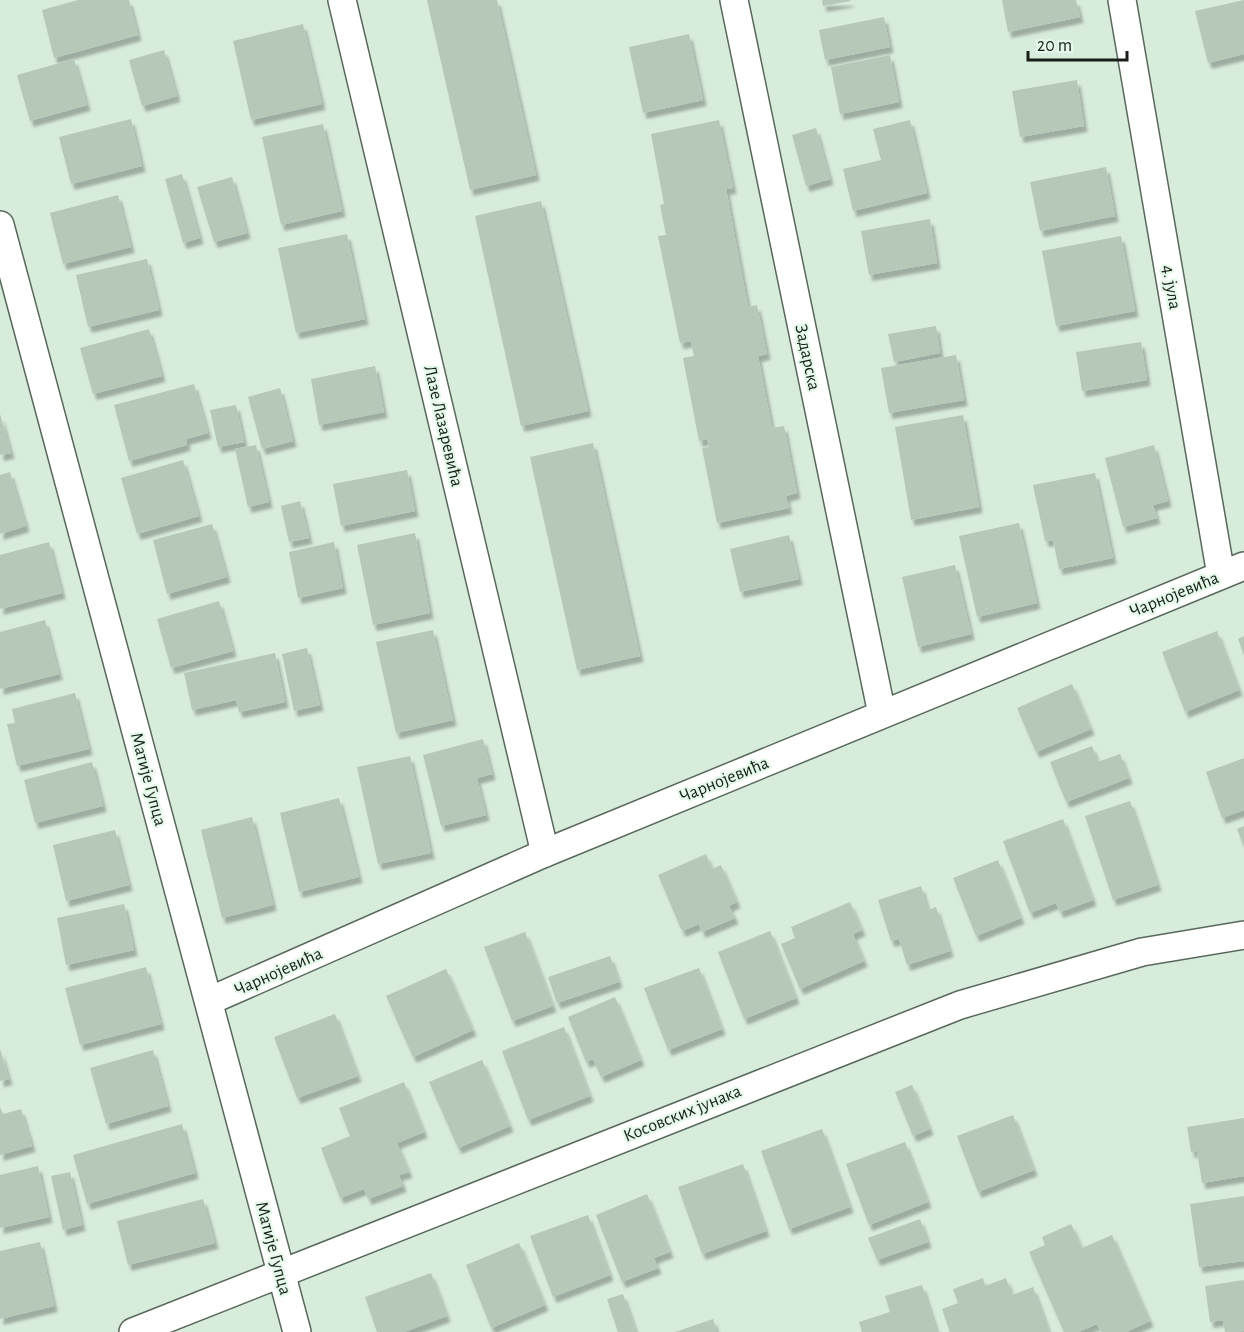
<svg xmlns="http://www.w3.org/2000/svg" width="1244" height="1332" viewBox="0 0 1244 1332" font-family="'Alegreya Sans',sans-serif">
  <style>
    .building { fill: #b6c9b9; filter: url(#shadow) }
    .lines { fill: none; stroke-linecap: round; stroke-linejoin: round }
    .street-casing { stroke: #58695b; stroke-width: 30 }
    .street { stroke: #fff; stroke-width: 27 }
    .labels { text-anchor: middle; stroke-width: 4.5; stroke-linejoin: round; paint-order: stroke }
    .street-label { font-size: 18px; fill: #181f19; stroke: #e5f9e9 }
  </style>
  <defs>
    <filter id="shadow"><feDropShadow dx="3.5" dy="6" stdDeviation="1.5" flood-color="#0004"/></filter>
  </defs>
  <rect width="100%" height="100%" fill="#d8ecdb"/>
  <g class="building">
    <path d="M78 0H129L138 35 54 58 42 10Z"/>
    <path d="M427 0H497L536 175 470 190Z"/>
    <path d="M822 0H850L851 1 823 6Z"/>
    <path d="M1002 0H1076L1080 17 1008 32Z"/>
    <path d="M1244 0V54L1208 63 1195 11Z"/>
    <path d="M884 17 890 47 825 60 819 30Z"/>
    <path d="M303 24 322 104 251 120 233 41Z"/>
    <path d="M689 34 703 100 643 113 629 47Z"/>
    <path d="M164 50 177 96 142 106 129 60Z"/>
    <path d="M890 55 899 102 840 114 831 67Z"/>
    <path d="M74 59 87 105 30 121 17 75Z"/>
    <path d="M1077 80 1084 126 1020 137 1012 91Z"/>
    <path d="M131 119 142 166 71 184 59 137Z"/>
    <path d="M719 120 733 188 726 189 748 307 757 305 767 354 758 356 772 428 784 426 797 493 786 496 789 508 717 523 702 448 709 447 707 439 699 441 683 358 694 356 691 341 680 343 658 236 666 235 660 205 664 204 651 134Z"/>
    <path d="M910 120 927 193 853 211 843 169 881 160 873 129Z"/>
    <path d="M323 124 342 211 281 225 262 137Z"/>
    <path d="M816 128 830 179 806 186 792 135Z"/>
    <path d="M1106 167 1115 216 1040 231 1030 182Z"/>
    <path d="M182 174 200 238 183 243 165 179Z"/>
    <path d="M232 177 247 233 214 242 197 187Z"/>
    <path d="M118 195 131 247 63 264 50 213Z"/>
    <path d="M541 201 588 411 521 426 475 216Z"/>
    <path d="M930 219 937 263 869 275 861 231Z"/>
    <path d="M347 234 365 319 296 333 278 248Z"/>
    <path d="M1121 236 1135 311 1056 326 1042 251Z"/>
    <path d="M147 259 159 310 88 327 76 275Z"/>
    <path d="M936 326 940 353 894 362 888 334Z"/>
    <path d="M149 329 162 376 93 394 80 348Z"/>
    <path d="M1141 342 1147 380 1082 391 1076 352Z"/>
    <path d="M956 355 964 400 889 413 881 368Z"/>
    <path d="M375 366 384 412 319 425 311 379Z"/>
    <path d="M194 384 208 433 186 439 187 445 129 461 114 405Z"/>
    <path d="M280 388 293 441 262 449 248 397Z"/>
    <path d="M236 405 244 442 218 447 210 410Z"/>
    <path d="M0 414 11 453 0 455Z"/>
    <path d="M963 415 979 507 911 520 895 427Z"/>
    <path d="M593 443 640 656 577 670 530 457Z"/>
    <path d="M256 445 269 502 248 507 235 449Z"/>
    <path d="M1154 445 1168 501 1153 505 1157 518 1123 527 1105 458Z"/>
    <path d="M183 460 199 516 137 534 121 478Z"/>
    <path d="M407 470 415 511 341 526 333 484Z"/>
    <path d="M10 472 26 526 0 534V475Z"/>
    <path d="M1095 473 1113 558 1059 569 1053 540 1045 541 1033 485Z"/>
    <path d="M300 501 309 538 289 542 281 506Z"/>
    <path d="M1019 523 1037 603 977 617 959 536Z"/>
    <path d="M212 524 227 577 167 594 153 540Z"/>
    <path d="M415 533 430 613 373 625 357 545Z"/>
    <path d="M789 535 799 579 740 592 730 549Z"/>
    <path d="M49 542 62 593 0 609V555Z"/>
    <path d="M334 542 343 588 298 598 289 552Z"/>
    <path d="M955 565 971 634 918 647 902 577Z"/>
    <path d="M219 601 233 651 171 668 157 619Z"/>
    <path d="M45 620 59 674 0 689V632Z"/>
    <path d="M433 630 453 720 396 733 376 642Z"/>
    <path d="M1217 631 1239 690 1185 712 1162 652Z"/>
    <path d="M1244 636V655L1238 639Z"/>
    <path d="M307 648 320 705 294 711 282 654Z"/>
    <path d="M275 653 285 702 239 712 236 700 192 710 184 673Z"/>
    <path d="M1072 684 1091 729 1036 752 1017 708Z"/>
    <path d="M75 693 89 749 17 766 7 724 15 723 12 709Z"/>
    <path d="M483 739 492 774 477 778 486 815 441 826 423 755Z"/>
    <path d="M1092 746 1098 762 1120 754 1129 778 1066 802 1050 762Z"/>
    <path d="M410 756 431 853 378 864 357 767Z"/>
    <path d="M1244 758V810L1222 818 1206 772Z"/>
    <path d="M92 762 103 806 35 823 24 780Z"/>
    <path d="M339 798 359 877 299 892 280 813Z"/>
    <path d="M1130 801 1158 885 1113 900 1085 816Z"/>
    <path d="M252 817 273 905 222 918 201 830Z"/>
    <path d="M1063 819 1093 900 1060 912 1056 903 1030 913 1003 841Z"/>
    <path d="M1244 826V847L1237 829Z"/>
    <path d="M115 830 129 885 66 901 53 845Z"/>
    <path d="M706 854 712 869 721 865 737 902 729 906 735 918 702 932 699 924 682 931 658 875Z"/>
    <path d="M998 860 1021 918 976 936 953 878Z"/>
    <path d="M921 886 928 910 936 907 950 951 907 965 899 939 891 941 878 900Z"/>
    <path d="M850 902 862 930 853 934 864 961 800 989 781 944 795 938 791 927Z"/>
    <path d="M124 904 134 950 66 965 57 918Z"/>
    <path d="M770 931 796 998 744 1019 718 952Z"/>
    <path d="M525 932 553 1006 512 1021 484 947Z"/>
    <path d="M610 956 619 982 557 1003 548 977Z"/>
    <path d="M146 967 161 1024 80 1045 65 988Z"/>
    <path d="M699 968 722 1029 668 1050 644 988Z"/>
    <path d="M446 969 473 1030 413 1057 386 996Z"/>
    <path d="M615 997 641 1060 601 1077 593 1059 586 1062 568 1017Z"/>
    <path d="M335 1014 358 1076 297 1098 274 1037Z"/>
    <path d="M564 1027 590 1096 528 1120 502 1051Z"/>
    <path d="M0 1049 9 1079 0 1081Z"/>
    <path d="M153 1050 168 1106 106 1124 90 1068Z"/>
    <path d="M482 1060 510 1126 458 1148 429 1082Z"/>
    <path d="M404 1082 424 1132 397 1143 409 1172 399 1175 403 1186 368 1199 364 1189 340 1198 321 1148 350 1136 339 1108Z"/>
    <path d="M912 1085 930 1129 913 1136 895 1092Z"/>
    <path d="M0 1107 3 1114 21 1109 32 1146 0 1155Z"/>
    <path d="M1013 1115 1034 1170 978 1192 957 1136Z"/>
    <path d="M1244 1118V1176L1202 1183 1197 1151 1191 1152 1187 1127Z"/>
    <path d="M182 1124 195 1173 87 1204 73 1155Z"/>
    <path d="M822 1129 850 1207 789 1229 761 1151Z"/>
    <path d="M905 1142 928 1202 869 1225 846 1164Z"/>
    <path d="M743 1164 766 1231 702 1254 678 1187Z"/>
    <path d="M38 1166 49 1217 0 1228V1175Z"/>
    <path d="M70 1172 82 1225 63 1230 51 1176Z"/>
    <path d="M647 1194 670 1252 654 1258 658 1268 622 1282 596 1215Z"/>
    <path d="M1244 1196V1261L1199 1267 1190 1204Z"/>
    <path d="M203 1199 215 1243 128 1265 117 1221Z"/>
    <path d="M588 1215 610 1275 553 1297 530 1236Z"/>
    <path d="M920 1219 928 1242 877 1260 868 1238Z"/>
    <path d="M1071 1224 1082 1248 1112 1235 1150 1321 1126 1332H1101L1097 1324 1078 1332H1064L1029 1252 1045 1245 1042 1237Z"/>
    <path d="M40 1242 54 1306 0 1319V1251Z"/>
    <path d="M519 1243 545 1305 491 1328 466 1265Z"/>
    <path d="M431 1273 447 1316 404 1332H377L365 1297Z"/>
    <path d="M983 1278 985 1286 1006 1278 1012 1295 1033 1287 1049 1332H950L942 1309 958 1303 953 1289Z"/>
    <path d="M1244 1280V1331L1225 1332 1223 1320 1210 1322 1205 1286Z"/>
    <path d="M922 1285 937 1332H862L859 1322 890 1312 885 1296Z"/>
    <path d="M623 1294 636 1332H618L607 1299Z"/>
    <path d="M713 1319 717 1332H675Z"/>
  </g>
  <g class="lines">
    <defs>
      <g id="street">
        <path d="M342 0 545 853"/>
        <path d="M734 0 882 714"/>
        <path d="M1122 0 1221 575"/>
        <path d="M0 225 297 1332"/>
        <path d="M209 1001 545 853 1244 566"/>
        <path d="M133 1332 960 1005 1142 952 1244 935"/>
      </g>
    </defs>
    <use href="#street" class="street-casing"/>
    <use href="#street" class="street"/>
  </g>
  <g class="labels">
    <g class="street-label">
      <text transform="translate(1172 287) rotate(80)" y="6">4. јула</text>
      <text transform="translate(808 357) rotate(78)" y="6">Задарска</text>
      <text transform="translate(444 426) rotate(77)" y="6">Лазе Лазаревића</text>
      <text transform="translate(1174 594) rotate(-22)" y="6">Чарнојевића</text>
      <text transform="translate(149 779) rotate(75)" y="6">Матије Гупца</text>
      <text transform="translate(724 779) rotate(-22)" y="6">Чарнојевића</text>
      <text transform="translate(278 971) rotate(-24)" y="6">Чарнојевића</text>
      <text transform="translate(682 1113) rotate(-22)" y="6">Косовских јунака</text>
      <text transform="translate(274 1248) rotate(75)" y="6">Матије Гупца</text>
    </g>
  </g>
  <path d="M1028 51v9h99v-9" fill="none" stroke="#181f19" stroke-width="3"/>
  <text x="1037" y="51" font-size="18" fill="#181f19" stroke="#e5f9e9" stroke-width="4.5" paint-order="stroke">20 m</text>
</svg>
